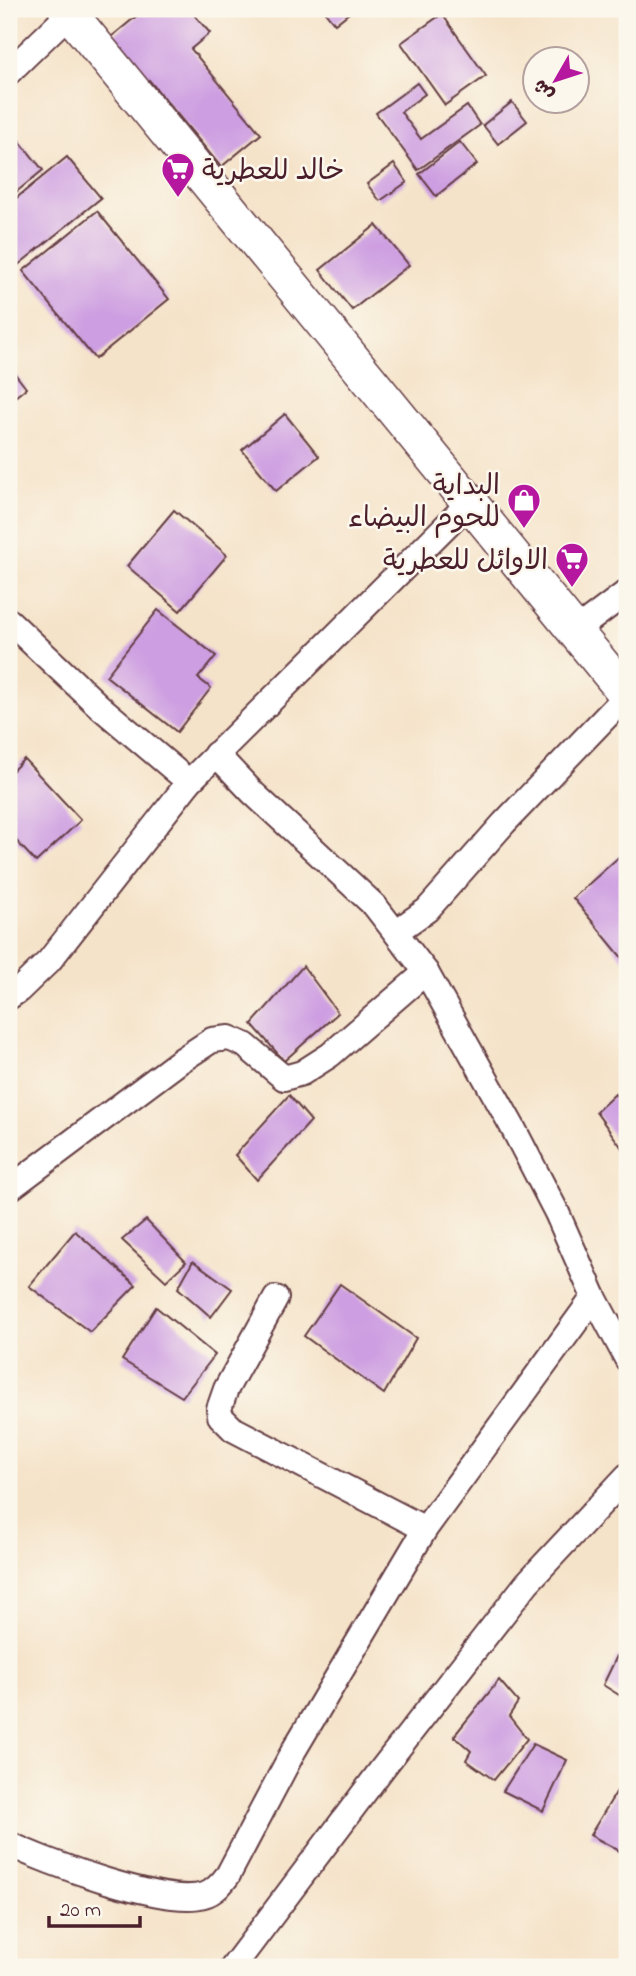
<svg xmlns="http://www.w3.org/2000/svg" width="636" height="1976" viewBox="0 0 636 1976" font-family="'Indie Flower','Playpen Sans Arabic',sans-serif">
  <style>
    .building { fill: #cd9ee1 }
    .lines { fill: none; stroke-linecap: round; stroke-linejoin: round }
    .street-casing { stroke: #643c43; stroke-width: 28 }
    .secondary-casing { stroke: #643c43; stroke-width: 38 }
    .street { stroke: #fff; stroke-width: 24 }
    .secondary { stroke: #fff; stroke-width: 35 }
    .labels { text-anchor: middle; stroke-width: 5; stroke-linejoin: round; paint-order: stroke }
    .poi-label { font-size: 28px; fill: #4a1f2b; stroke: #fbf7ec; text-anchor: end }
  </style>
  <rect width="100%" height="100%" fill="#fbf7ec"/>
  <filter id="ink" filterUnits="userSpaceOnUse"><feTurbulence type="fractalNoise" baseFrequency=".0143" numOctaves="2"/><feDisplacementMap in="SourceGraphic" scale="14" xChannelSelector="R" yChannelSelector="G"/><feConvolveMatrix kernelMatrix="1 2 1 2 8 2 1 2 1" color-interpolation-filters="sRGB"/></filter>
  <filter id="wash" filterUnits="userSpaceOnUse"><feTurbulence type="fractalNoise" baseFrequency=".00686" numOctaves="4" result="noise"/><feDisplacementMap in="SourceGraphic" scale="28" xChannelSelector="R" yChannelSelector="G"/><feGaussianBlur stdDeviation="1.57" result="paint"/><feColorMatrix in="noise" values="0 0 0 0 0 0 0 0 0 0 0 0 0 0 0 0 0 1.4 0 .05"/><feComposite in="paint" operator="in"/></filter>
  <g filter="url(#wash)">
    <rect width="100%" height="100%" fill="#f5e3c9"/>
    <g id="blocks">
      <g class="building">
        <path d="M145 9H189L210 33 191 49 261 134 221 167 149 80 146 83 110 38Z"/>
        <path d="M323 9H354L335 24Z"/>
        <path d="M442 14 486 76 445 105 401 43Z"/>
        <path d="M417 83 425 94 401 112 421 139 467 106 480 125 418 170 376 113Z"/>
        <path d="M512 102 527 121 498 144 483 125Z"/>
        <path d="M9 128 43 170 9 198Z"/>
        <path d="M460 142 477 164 436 196 419 174Z"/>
        <path d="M67 157 101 198 12 270 9 267V204Z"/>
        <path d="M394 164 407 182 380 201 367 184Z"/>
        <path d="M97 211 169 299 95 359 23 271Z"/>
        <path d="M376 225 409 265 352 310 320 270Z"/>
        <path d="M9 366 26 388 9 402Z"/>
        <path d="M285 414 319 456 276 491 242 450Z"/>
        <path d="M174 510 227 555 180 611 127 566Z"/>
        <path d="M158 610 216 656 198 678 211 688 177 732 106 676Z"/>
        <path d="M24 759 81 820 36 862 9 833V774Z"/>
        <path d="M620 856 627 864V964L573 898Z"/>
        <path d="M303 966 338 1013 284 1061 252 1024Z"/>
        <path d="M615 1094 627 1109V1155L596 1112Z"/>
        <path d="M289 1095 311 1121 257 1180 235 1155Z"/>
        <path d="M146 1220 186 1262 166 1281 122 1240Z"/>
        <path d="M75 1231 136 1285 90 1332 29 1286Z"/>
        <path d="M193 1261 232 1289 211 1317 178 1288Z"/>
        <path d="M340 1284 416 1338 384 1394 304 1336Z"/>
        <path d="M156 1307 215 1355 182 1397 122 1360Z"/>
        <path d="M617 1656 627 1662V1700L603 1685Z"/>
        <path d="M499 1680 518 1702 509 1716 527 1739 494 1780 466 1760 471 1751 454 1736Z"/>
        <path d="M533 1744 567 1760 543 1811 503 1791Z"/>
        <path d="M623 1781 627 1784V1855L590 1835Z"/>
      </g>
    </g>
  </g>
  <g filter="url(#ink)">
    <use href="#blocks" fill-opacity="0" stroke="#643c43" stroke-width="2"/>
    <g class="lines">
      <defs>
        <g id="street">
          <path d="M9 72 70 13"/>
          <path d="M9 621 99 706 189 782"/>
          <path d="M574 632 627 592"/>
          <path d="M216 754 253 793 375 906 426 972 512 1126 557 1213 594 1297 627 1359"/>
          <path d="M397 931 427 910 504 823 627 695"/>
          <path d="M9 997 19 990 49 961 189 782 470 502"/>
          <path d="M9 1189 180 1061 212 1040 229 1038 245 1045 284 1078 302 1073 330 1055 426 972"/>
          <path d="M276 1298 226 1389 219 1409 220 1416 233 1429 425 1529"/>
          <path d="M9 1844C46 1862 166 1907 204 1895 215 1892 222 1883 228 1875L294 1750 425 1529 594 1297"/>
          <path d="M233 1967 382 1769 527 1583 627 1476"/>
        </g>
        <path id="secondary" d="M66 9 627 695"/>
      </defs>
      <use href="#street" class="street-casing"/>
      <use href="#secondary" class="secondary-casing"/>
      <use href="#street" class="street"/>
      <use href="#secondary" class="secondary"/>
    </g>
  </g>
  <defs>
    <symbol id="supermarket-pin" viewBox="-11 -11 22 30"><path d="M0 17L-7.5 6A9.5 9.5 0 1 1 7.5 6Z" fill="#b5179e" stroke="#fbf7ec"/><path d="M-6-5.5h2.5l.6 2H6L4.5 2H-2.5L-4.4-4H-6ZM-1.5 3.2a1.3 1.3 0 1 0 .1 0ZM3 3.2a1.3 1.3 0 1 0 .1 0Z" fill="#fff"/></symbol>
    <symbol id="shop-pin" viewBox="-11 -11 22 30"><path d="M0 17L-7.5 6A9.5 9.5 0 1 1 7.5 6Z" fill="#b5179e" stroke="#fbf7ec"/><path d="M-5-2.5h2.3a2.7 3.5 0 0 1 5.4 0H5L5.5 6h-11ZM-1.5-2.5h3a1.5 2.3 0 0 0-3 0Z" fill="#fff"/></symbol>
  </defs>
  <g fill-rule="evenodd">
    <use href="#supermarket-pin" x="159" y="150" width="38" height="52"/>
    <use href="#shop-pin" x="505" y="481" width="38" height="52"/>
    <use href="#supermarket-pin" x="553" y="540" width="38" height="52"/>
  </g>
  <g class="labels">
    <g class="poi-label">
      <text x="202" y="179" text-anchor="start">خالد للعطرية</text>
      <text x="500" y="494">البداية<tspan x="500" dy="32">للحوم البيضاء</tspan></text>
      <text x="548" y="569">الاوائل للعطرية</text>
    </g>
  </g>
  <rect width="636" height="1976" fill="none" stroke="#fbf7ec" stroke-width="35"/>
  <g transform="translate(556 80) rotate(231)"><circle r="33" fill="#fbf7ec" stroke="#b4a19f" stroke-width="2"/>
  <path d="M0-5L12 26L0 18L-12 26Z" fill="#b5179e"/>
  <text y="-10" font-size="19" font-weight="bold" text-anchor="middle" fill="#4a1f2b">ش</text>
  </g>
  <path d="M49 1916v10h91v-10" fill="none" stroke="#4a1f2b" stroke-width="3.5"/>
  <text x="60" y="1916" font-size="21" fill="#4a1f2b" stroke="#fbf7ec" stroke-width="5" paint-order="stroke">20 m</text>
</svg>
